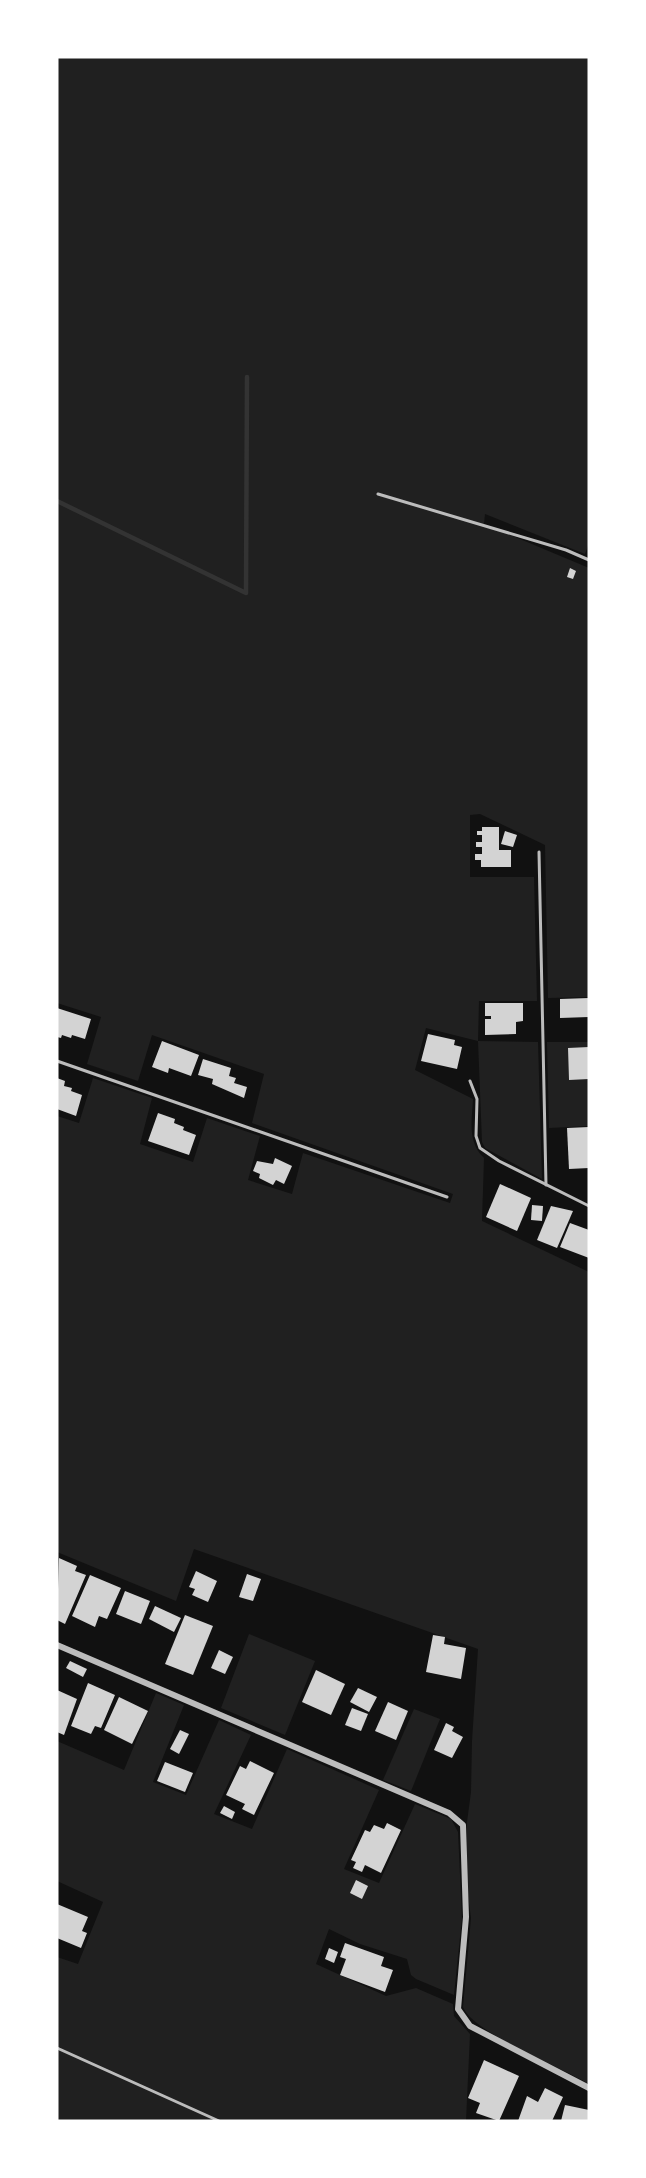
<svg xmlns="http://www.w3.org/2000/svg" width="646" height="2178" viewBox="0 0 646 2178" font-family="Roboto,sans-serif">
  <style>
    .green { fill: #202020 }
    .lines { fill: none; stroke-linecap: round; stroke-linejoin: round }
    .stream { stroke: #333; stroke-width: 4.5 }
    .building { fill: #d3d3d3 }
    .service { stroke: #bcbcbc; stroke-width: 3 }
    .minor { stroke: #bcbcbc; stroke-width: 6 }
  </style>
  <rect width="100%" height="100%" fill="#111"/>
  <g class="green">
    <path d="M57 57H589V543L585 554 485 514 484 524 589 568V997L548 998 545 845 480 814 470 815V877H534L537 1001H479L478 1041 538 1042 542 1179 485 1148 482 1142 478 1041 426 1028 415 1070 473 1099C472 1121 467 1142 484 1158L482 1221 589 1272V2084C562 2068 472 2032 463 2007L471 1918 467 1888V1822L471 1792 472 1741 478 1649 194 1549 176 1601 57 1552V1116L79 1123 93 1078 152 1098 140 1144 193 1162 207 1118 260 1136 248 1180 292 1194 303 1153 450 1203 453 1194 252 1123 264 1074 152 1035 138 1081 87 1064 101 1017 57 1003Z"/>
    <path d="M547 1042H589V1126L549 1128Z"/>
    <path d="M249 1634 315 1661 285 1735 221 1708Z"/>
    <path d="M156 1693 184 1705 153 1782 186 1795 219 1720 251 1735 214 1814 252 1829 287 1749 379 1790 344 1869 379 1883 415 1804 451 1819 458 1832 462 1918 454 1995 416 1979 411 1975 407 1959 360 1944 329 1929 316 1964 386 1996 416 1988 453 2004 454 2016 470 2034 466 2121H57V1957L78 1964 103 1902 57 1881V1741L124 1770Z"/>
    <path d="M414 1709 440 1719 411 1791 383 1780Z"/>
  </g>
  <g class="lines">
    <path class="stream" d="M57 501 246 593 247 377"/>
  </g>
  <g class="building">
    <path d="M570 568 576 571 573 579 567 577Z"/>
    <path d="M482 827H499V850H511V867H481V860H475V854H482V847H476V842H482V835H477V831H482Z"/>
    <path d="M505 831 517 835 513 847 501 844Z"/>
    <path d="M589 998V1017L560 1018V999Z"/>
    <path d="M485 1003H523V1021L516 1022V1034L485 1035V1019H491V1016H485Z"/>
    <path d="M57 1008 91 1019 85 1039 72 1035 71 1038 62 1035 61 1038 57 1037Z"/>
    <path d="M428 1034 455 1040 454 1045 462 1047 457 1069 421 1061Z"/>
    <path d="M162 1041 199 1055 191 1076 169 1068 168 1073 152 1067Z"/>
    <path d="M589 1047V1079L569 1080 568 1048Z"/>
    <path d="M203 1059 231 1068 229 1076 236 1078 234 1083 247 1087 244 1098 212 1084 213 1079 198 1075Z"/>
    <path d="M57 1078 65 1081 64 1086 72 1088 71 1091 82 1095 76 1116 57 1109Z"/>
    <path d="M158 1113 175 1119 174 1123 184 1127 183 1130 196 1135 189 1155 148 1141Z"/>
    <path d="M589 1127V1168L569 1169 567 1128Z"/>
    <path d="M275 1158 292 1166 284 1184 276 1180 273 1185 259 1178 260 1174 253 1171 257 1161 273 1164Z"/>
    <path d="M500 1184 531 1198 517 1231 486 1217Z"/>
    <path d="M532 1205 543 1206 542 1221 531 1220Z"/>
    <path d="M551 1206 573 1211 557 1248 537 1240Z"/>
    <path d="M570 1223 589 1230V1258L560 1247Z"/>
    <path d="M59 1558 77 1566 75 1571 86 1575 65 1624 57 1620Z"/>
    <path d="M196 1571 217 1581 208 1602 192 1595 195 1589 189 1587Z"/>
    <path d="M247 1574 261 1579 253 1601 239 1597Z"/>
    <path d="M90 1575 121 1588 107 1619 99 1616 95 1627 72 1616Z"/>
    <path d="M125 1591 150 1601 141 1624 116 1614Z"/>
    <path d="M155 1606 181 1618 174 1632 149 1619Z"/>
    <path d="M185 1615 213 1626 193 1675 165 1664Z"/>
    <path d="M433 1635 445 1637 444 1644 466 1648 461 1679 426 1672Z"/>
    <path d="M219 1650 233 1657 225 1674 211 1668Z"/>
    <path d="M70 1661 87 1669 83 1677 66 1668Z"/>
    <path d="M316 1670 345 1684 331 1715 302 1702Z"/>
    <path d="M88 1683 115 1695 101 1728 95 1726 91 1734 71 1726Z"/>
    <path d="M358 1688 377 1697 369 1712 350 1702Z"/>
    <path d="M57 1690 77 1699 64 1735 57 1732Z"/>
    <path d="M119 1697 148 1711 132 1744 104 1730Z"/>
    <path d="M388 1702 408 1711 396 1740 375 1731Z"/>
    <path d="M352 1708 368 1714 361 1731 345 1725Z"/>
    <path d="M446 1723 454 1727 452 1731 463 1737 452 1758 434 1750Z"/>
    <path d="M180 1730 189 1734 179 1754 170 1749Z"/>
    <path d="M250 1761 274 1773 254 1815 242 1809 245 1804 226 1795 240 1766 246 1769Z"/>
    <path d="M165 1762 193 1773 185 1792 157 1781Z"/>
    <path d="M224 1806 235 1812 232 1819 220 1813Z"/>
    <path d="M387 1823 401 1830 381 1873 365 1865 362 1872 353 1868 356 1862 351 1860 365 1830 370 1832 374 1825 384 1829Z"/>
    <path d="M356 1880 368 1886 362 1899 350 1893Z"/>
    <path d="M57 1904 88 1917 82 1931 87 1933 81 1948 57 1938Z"/>
    <path d="M345 1943 384 1957 381 1966 393 1970 385 1992 340 1975 346 1959 340 1957Z"/>
    <path d="M329 1948 338 1952 334 1963 325 1959Z"/>
    <path d="M484 2060 519 2076 499 2121 476 2113 480 2103 468 2098Z"/>
    <path d="M545 2088 563 2097 552 2121H518L527 2096 538 2102Z"/>
    <path d="M565 2105 589 2110V2121H561Z"/>
  </g>
  <g class="lines">
    <g class="service">
      <path d="M378 494 566 550 589 560"/>
      <path d="M539 852 546 1185"/>
      <path d="M57 1061 447 1197"/>
      <path d="M470 1081 477 1099 476 1136 480 1148 499 1161 589 1206"/>
      <path d="M57 2048 219 2121"/>
    </g>
    <path class="minor" d="M57 1645 449 1813 463 1825 466 1917 458 2009 470 2026 589 2088"/>
  </g>
  <rect width="646" height="2178" fill="none" stroke="#ffffff" stroke-width="117"/>
</svg>
